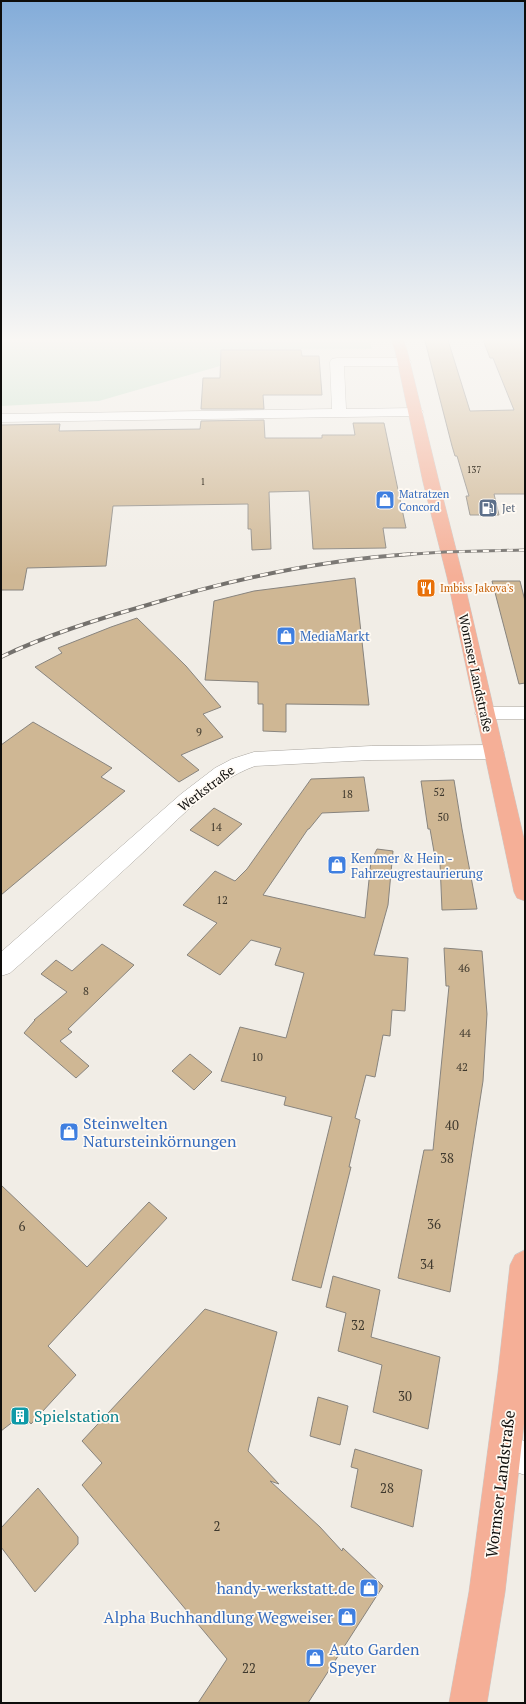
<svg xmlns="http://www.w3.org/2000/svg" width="526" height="1704" viewBox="0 0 526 1704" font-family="'PT Serif',serif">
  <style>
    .green { fill: #c6e0ca }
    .building { fill: #cfb794; stroke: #88847e }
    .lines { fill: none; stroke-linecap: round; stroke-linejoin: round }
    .minor-casing { stroke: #a9a59f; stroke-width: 1 }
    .major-casing { stroke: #cacac9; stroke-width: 1 }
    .minor { fill: #fff; fill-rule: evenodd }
    .major { fill: #f5af97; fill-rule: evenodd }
    .rail-far1-casing { stroke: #74716d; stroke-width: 3 }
    .rail-casing { stroke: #74716d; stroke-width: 4 }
    .rail-far1 { stroke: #fffaf3; stroke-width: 2; stroke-dasharray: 6; stroke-linecap: butt }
    .rail { stroke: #fffaf3; stroke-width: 2.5; stroke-dasharray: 8; stroke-linecap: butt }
    .labels { text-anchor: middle; stroke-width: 3.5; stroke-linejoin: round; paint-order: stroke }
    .far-number-label { font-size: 9px; fill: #3e382d }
    .far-shop-label { font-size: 11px; fill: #366cbe; stroke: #fffaf3; text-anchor: start }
    .far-service-label { font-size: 11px; fill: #4e5e75; stroke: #fffaf3; text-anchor: start }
    .far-food-label { font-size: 11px; fill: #c56008; stroke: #fffaf3; text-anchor: start }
    .number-label { font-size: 11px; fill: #3e382d }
    .shop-label { font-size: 13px; fill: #366cbe; stroke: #fffaf3; text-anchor: start }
    .street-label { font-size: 13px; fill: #0e0d0b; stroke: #fffaf3 }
    .near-number-label { font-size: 13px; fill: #3e382d }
    .near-shop-label { font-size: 16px; fill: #366cbe; stroke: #fffaf3; text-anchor: start }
    .near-culture-label { font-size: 16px; fill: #0d838f; stroke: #fffaf3; text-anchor: start }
    .near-street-label { font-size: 16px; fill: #0e0d0b; stroke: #fffaf3 }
  </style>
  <rect width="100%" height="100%" fill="#f1ede6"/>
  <path class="green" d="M1 337H369L372 349 221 350 220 366 99 401 1 406Z"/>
  <g class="building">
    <path d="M424 337H447L470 411 514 410 493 358H490L482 337H525V494H494L499 515H470L466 496H469L457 456H455L452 446Z"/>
    <path d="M221 350H301L302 356H319L322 395H263L264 409H201L203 378H220Z"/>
    <path d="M264 420 265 438H322V435H355L353 423H384L406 528H383L386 548 313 549 309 491 269 492 271 549 252 550 251 529H248V504L113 506 106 566 27 568 23 590H1V425L60 424 59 431 200 429 201 421Z"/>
    <path d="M355 578 369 705 286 704V732L263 731V704H258V682L205 680 214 601 254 591Z"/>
    <path d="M492 581H520L525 601V683L519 684Z"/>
    <path d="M137 618 186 666 221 707 203 714 223 737 181 755 199 770 179 782 35 667 62 653 58 648 111 627Z"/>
    <path d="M33 722 112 768 101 777 125 791 1 895V745Z"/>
    <path d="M364 777 369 811 322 813 309 829H308L263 895 365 918 371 861 377 849 393 851 388 905 374 955 408 958 405 1011 392 1010 390 1036 383 1035 375 1077 366 1075 355 1118 360 1120 349 1167H351L321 1288 292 1280 332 1117 284 1105 286 1097 221 1081 240 1027 286 1038 304 973 275 965 281 948 251 940 220 975 187 955 217 923 183 905 215 871 235 881 247 869 311 779Z"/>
    <path d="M454 780 462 829 477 909 442 910 440 863H436L430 829H428L421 781Z"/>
    <path d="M214 808 242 824 218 846 190 830Z"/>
    <path d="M102 944 134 965 68 1029 72 1032 60 1041 89 1066 76 1078 24 1033 35 1020H34L67 992 41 974 56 960 72 971Z"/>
    <path d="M444 948 482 951 487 1014 483 1081 450 1292 398 1278 424 1150H433L449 986H446Z"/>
    <path d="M190 1054 212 1072 194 1090 172 1071Z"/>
    <path d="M1 1185 87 1267 149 1202 167 1218 48 1346 76 1375 31 1424 23 1414 1 1431Z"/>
    <path d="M333 1276 380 1290 371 1337 440 1357 428 1429 373 1412 382 1365 338 1351 346 1313 326 1307Z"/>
    <path d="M205 1309 277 1332 248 1451 279 1484 270 1481 320 1527 342 1551 343 1548 383 1586 308 1703H198L227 1659 82 1485 102 1463 82 1441Z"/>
    <path d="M318 1397 348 1406 340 1445 310 1436Z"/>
    <path d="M355 1449 422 1470 413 1527 351 1507 358 1469 351 1467Z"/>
    <path d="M38 1488 78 1537V1544L35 1592 1 1547V1528Z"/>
  </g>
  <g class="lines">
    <defs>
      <g id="minor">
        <path d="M337 358H404L409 359 411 362 409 365 404 366H344L346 409 416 408 421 409 423 412 421 415 416 416 1 422V414L332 409 330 362 332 359Z"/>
        <path d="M485 707H525V719H485L478 718 475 713 478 708Z"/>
        <path d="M494 745 501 747 504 752 501 757 494 759 371 760 255 766C210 782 171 827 136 859 100 892 63 926 26 959L10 973 1 976V952L181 794 215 768 232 759 254 752 371 746Z"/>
        <path d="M504 1436 525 1441V1475L492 1464 488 1452 492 1440Z"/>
      </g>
      <g id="major">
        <path d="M390 337H402L407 350 439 482 463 577 525 843V901L517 898 514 892 447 577 423 482 395 350Z"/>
        <path d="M525 1250V1415L505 1592 487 1703H449L469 1592 498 1373 510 1265 515 1255Z"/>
      </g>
    </defs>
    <use href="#minor" class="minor-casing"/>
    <use href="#major" class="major-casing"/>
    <use href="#minor" class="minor"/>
    <use href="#major" class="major"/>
    <defs>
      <path id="rail-far1" d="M399 555 444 552 525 550"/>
      <path id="rail" d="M1 657C47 635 95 620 144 606 232 579 320 560 412 554"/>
    </defs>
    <use href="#rail-far1" class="rail-far1-casing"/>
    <use href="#rail" class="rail-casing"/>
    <use href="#rail-far1" class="rail-far1"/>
    <use href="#rail" class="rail"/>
  </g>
  <linearGradient id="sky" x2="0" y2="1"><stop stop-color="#83acd9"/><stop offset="0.59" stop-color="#f9f7f4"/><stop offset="1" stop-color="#f9f7f4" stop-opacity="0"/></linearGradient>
  <rect width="526" height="576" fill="url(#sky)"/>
  <defs>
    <symbol id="shop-square" viewBox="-11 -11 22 22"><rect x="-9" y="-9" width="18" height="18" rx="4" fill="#3f7fe0" stroke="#fffaf3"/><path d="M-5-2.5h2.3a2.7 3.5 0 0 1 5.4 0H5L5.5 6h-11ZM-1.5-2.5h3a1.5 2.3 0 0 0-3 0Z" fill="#fff"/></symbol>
    <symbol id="fuel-square" viewBox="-11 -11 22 22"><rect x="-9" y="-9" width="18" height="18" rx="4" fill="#5c6f8a" stroke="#fffaf3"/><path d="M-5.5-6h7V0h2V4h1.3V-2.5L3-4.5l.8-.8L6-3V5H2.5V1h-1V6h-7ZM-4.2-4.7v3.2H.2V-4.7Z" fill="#fff"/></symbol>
    <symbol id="restaurant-square" viewBox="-11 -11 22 22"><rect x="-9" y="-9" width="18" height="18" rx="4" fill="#e8710a" stroke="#fffaf3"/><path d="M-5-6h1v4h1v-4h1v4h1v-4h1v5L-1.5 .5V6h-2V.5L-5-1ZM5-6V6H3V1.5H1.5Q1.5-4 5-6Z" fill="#fff"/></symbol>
    <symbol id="building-square" viewBox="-11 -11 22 22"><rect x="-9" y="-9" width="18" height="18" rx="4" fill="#0f9aa8" stroke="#fffaf3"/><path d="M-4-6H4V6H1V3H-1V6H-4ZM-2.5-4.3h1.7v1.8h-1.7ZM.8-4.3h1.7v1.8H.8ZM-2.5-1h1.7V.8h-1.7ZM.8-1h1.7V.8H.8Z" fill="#fff"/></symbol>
  </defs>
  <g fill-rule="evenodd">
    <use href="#shop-square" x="374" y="489" width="22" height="22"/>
    <use href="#fuel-square" x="477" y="497" width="22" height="22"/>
    <use href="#restaurant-square" x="415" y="577" width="22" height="22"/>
    <use href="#shop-square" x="275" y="625" width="22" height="22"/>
    <use href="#shop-square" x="326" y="854" width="22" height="22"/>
    <use href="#shop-square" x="58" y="1121" width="22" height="22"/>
    <use href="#building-square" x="9" y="1405" width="22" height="22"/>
    <use href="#shop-square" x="358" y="1577" width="22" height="22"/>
    <use href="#shop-square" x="336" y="1606" width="22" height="22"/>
    <use href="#shop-square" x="304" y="1647" width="22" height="22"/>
  </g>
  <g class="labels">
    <g class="far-number-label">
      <text x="474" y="473">137</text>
      <text x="203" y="485">1</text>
    </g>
    <g class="far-shop-label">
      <text x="399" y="498">Matratzen<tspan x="399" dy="13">Concord</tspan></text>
    </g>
    <g class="far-service-label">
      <text x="502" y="512">Jet</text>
    </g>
    <g class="far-food-label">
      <text x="440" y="592">Imbiss Jakova's</text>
    </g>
    <g class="number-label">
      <text x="199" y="736">9</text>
      <text x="439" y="796">52</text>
      <text x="347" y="798">18</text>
      <text x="443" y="821">50</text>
      <text x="216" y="831">14</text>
      <text x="222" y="904">12</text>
      <text x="464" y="972">46</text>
      <text x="86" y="995">8</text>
      <text x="465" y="1037">44</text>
      <text x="257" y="1061">10</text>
      <text x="462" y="1071">42</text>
    </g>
    <g class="shop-label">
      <text x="300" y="641">MediaMarkt</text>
      <text x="351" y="863">Kemmer &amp; Hein -<tspan x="351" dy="15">Fahrzeugrestaurierung</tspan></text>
    </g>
    <g class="street-label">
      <text transform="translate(476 673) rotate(78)" y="5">Wormser Landstraße</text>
      <text transform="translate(206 788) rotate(-37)" y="5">Werkstraße</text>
    </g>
    <g class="near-number-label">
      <text x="452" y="1130">40</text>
      <text x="447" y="1163">38</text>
      <text x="434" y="1229">36</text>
      <text x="22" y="1231">6</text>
      <text x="427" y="1269">34</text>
      <text x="358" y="1330">32</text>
      <text x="405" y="1401">30</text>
      <text x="387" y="1493">28</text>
      <text x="217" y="1531">2</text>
      <text x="249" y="1673">22</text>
    </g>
    <g class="near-shop-label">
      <text x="83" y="1129">Steinwelten<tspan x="83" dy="18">Natursteinkörnungen</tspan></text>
      <text x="355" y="1594" text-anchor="end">handy-werkstatt.de</text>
      <text x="333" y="1623" text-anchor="end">Alpha Buchhandlung Wegweiser</text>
      <text x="329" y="1655">Auto Garden<tspan x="329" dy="18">Speyer</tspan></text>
    </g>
    <g class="near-culture-label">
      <text x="34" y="1422">Spielstation</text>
    </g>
    <g class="near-street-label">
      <text transform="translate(500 1484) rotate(-83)" y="6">Wormser Landstraße</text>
    </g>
  </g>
  <rect width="526" height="1704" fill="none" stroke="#0e0d0b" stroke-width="4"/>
</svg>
